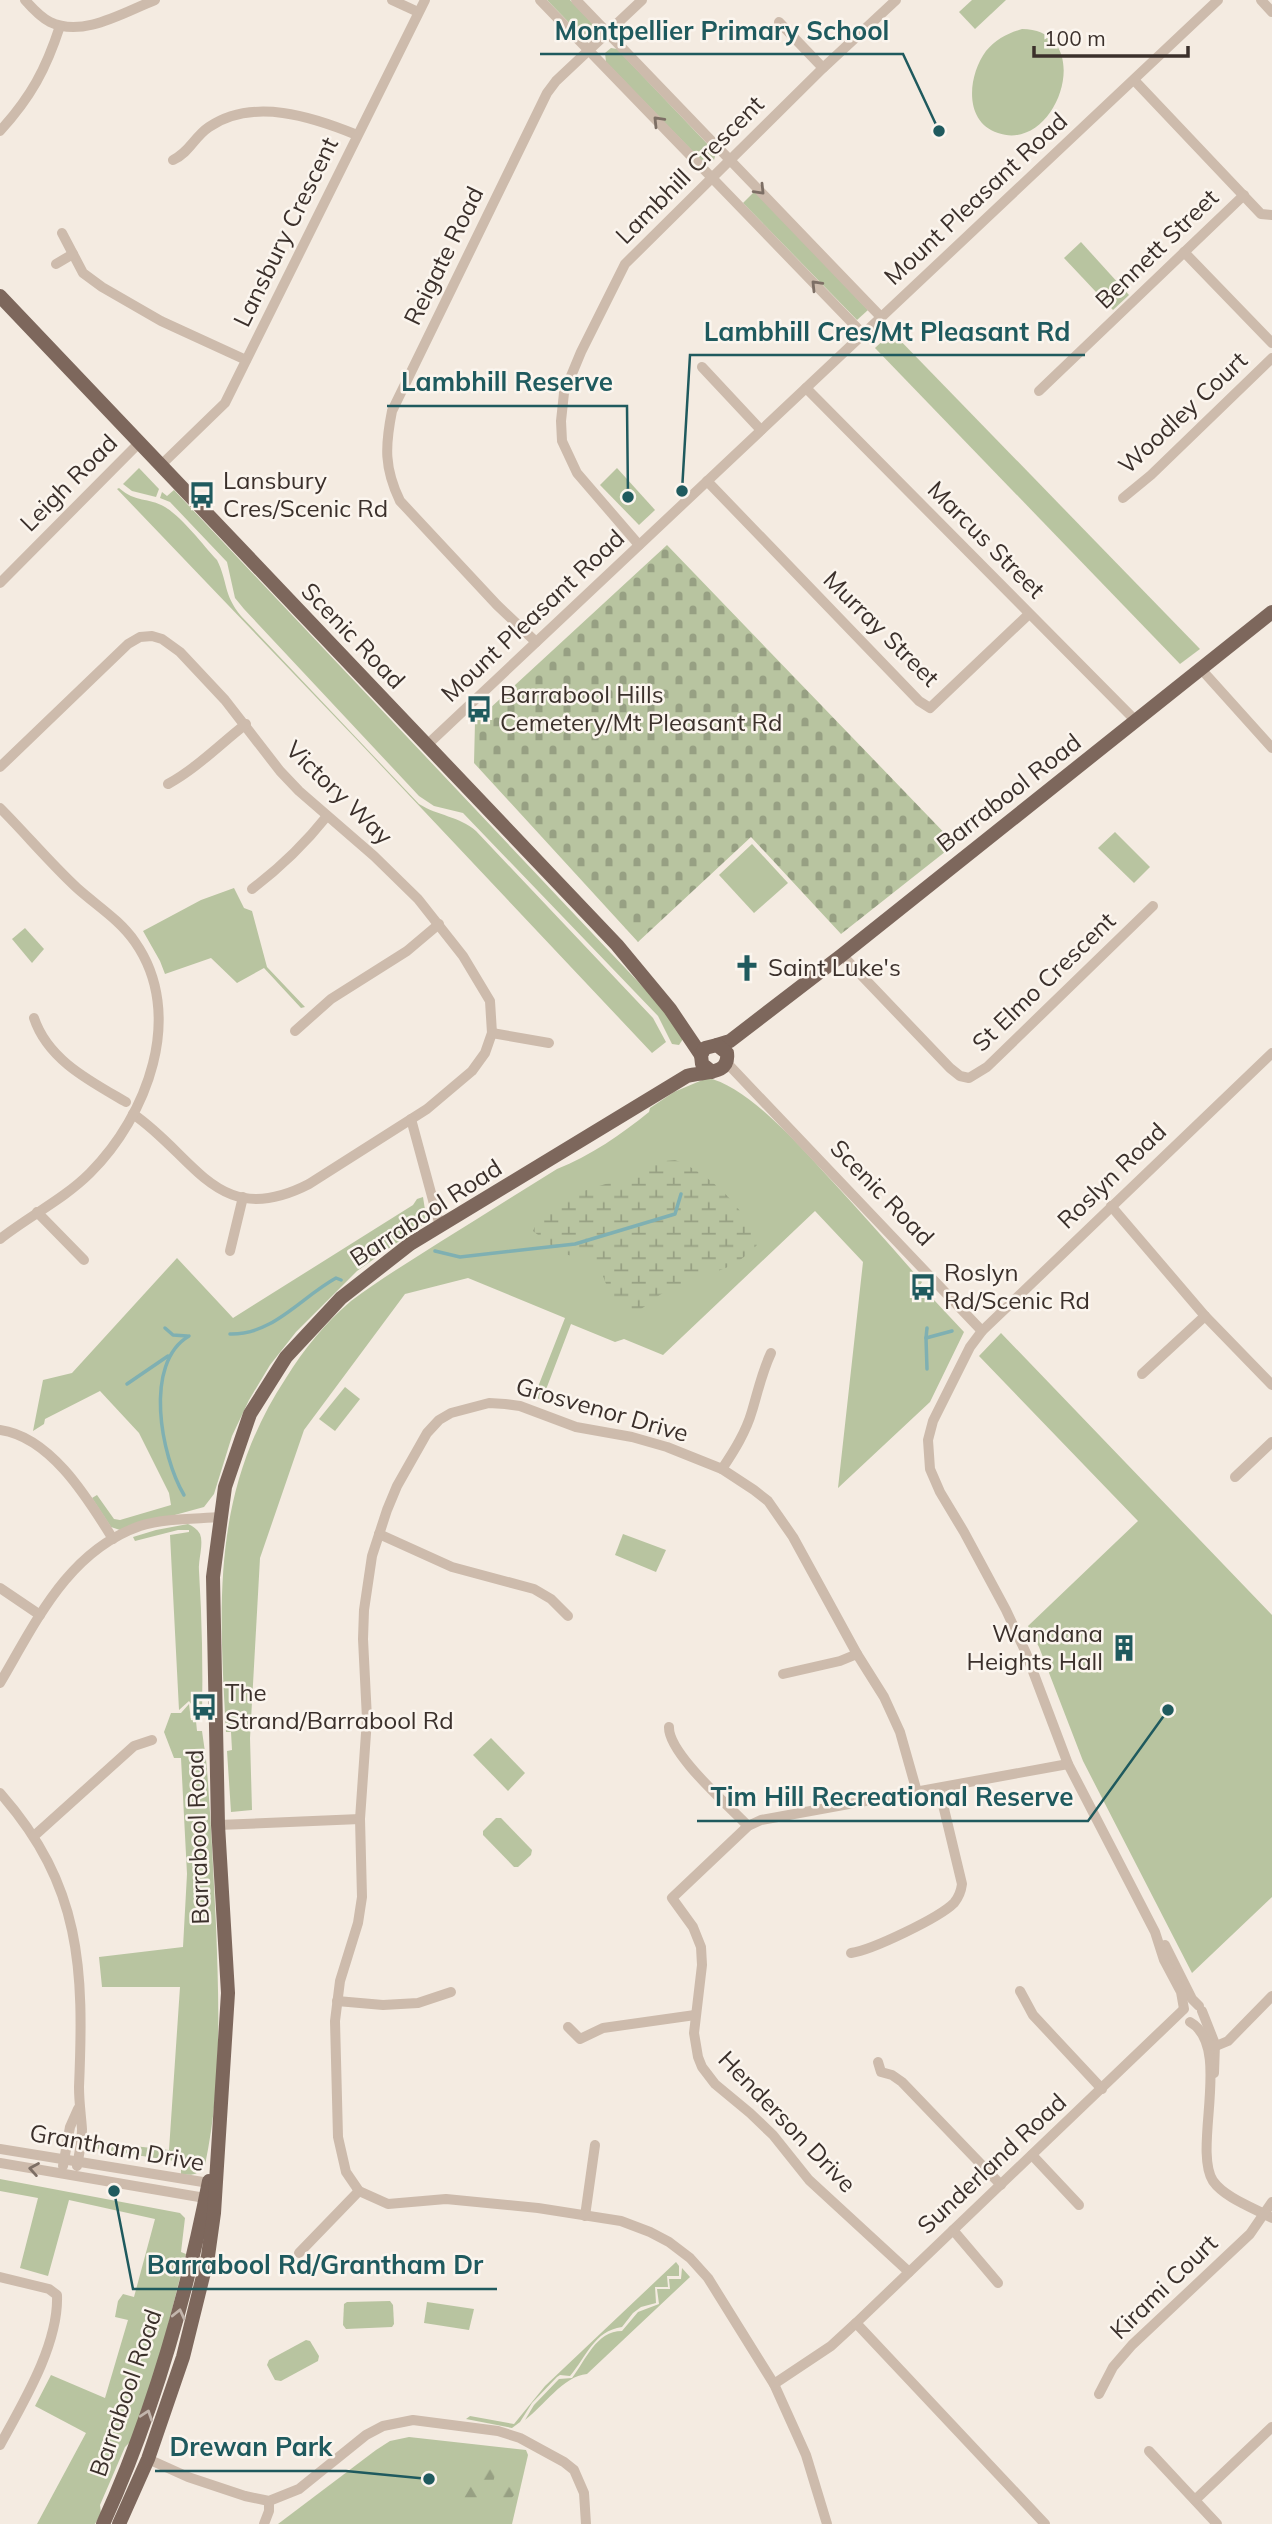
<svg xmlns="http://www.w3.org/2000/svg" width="1272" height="2524" viewBox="0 0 1272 2524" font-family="Mulish,sans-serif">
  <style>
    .green { fill: #b8c4a0 }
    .forest { fill: url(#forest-firs) }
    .wetland { fill: url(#wetland-marsh) }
    .cemetery { fill: url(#cemetery-stones) }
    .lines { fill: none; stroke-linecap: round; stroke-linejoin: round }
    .stream { stroke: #7fb0b2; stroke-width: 3.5 }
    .minor { stroke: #cdbbac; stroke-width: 10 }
    .major { stroke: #7d675c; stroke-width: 14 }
    .oneway { stroke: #7d6f65 }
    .oneway2 { stroke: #c2b5ac }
    .labels { text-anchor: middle; stroke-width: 5; stroke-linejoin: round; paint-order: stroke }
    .street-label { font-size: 24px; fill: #3b302b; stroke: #fbf5ee }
    .poi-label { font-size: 24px; fill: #3b302b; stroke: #fbf5ee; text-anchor: start }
    .leader { fill: none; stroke: #1f5a5e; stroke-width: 2.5 }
    .callout-dot { fill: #1f5a5e; stroke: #fbf5ee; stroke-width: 2.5 }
    .callout-label { font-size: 26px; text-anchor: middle; font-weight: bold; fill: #1f5a5e; stroke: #fbf5ee; stroke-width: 5; stroke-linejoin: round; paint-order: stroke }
  </style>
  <defs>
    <pattern id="forest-firs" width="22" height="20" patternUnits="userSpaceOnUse" patternTransform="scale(1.75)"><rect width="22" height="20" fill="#b8c4a0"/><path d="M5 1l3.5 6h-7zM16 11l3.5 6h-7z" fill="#97a083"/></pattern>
    <pattern id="wetland-marsh" width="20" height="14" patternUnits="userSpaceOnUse" patternTransform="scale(1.75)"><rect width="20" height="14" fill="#b8c4a0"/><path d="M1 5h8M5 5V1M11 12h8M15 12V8" fill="none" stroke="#97a083"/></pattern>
    <pattern id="cemetery-stones" width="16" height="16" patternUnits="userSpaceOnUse" patternTransform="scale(1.75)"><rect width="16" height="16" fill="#b8c4a0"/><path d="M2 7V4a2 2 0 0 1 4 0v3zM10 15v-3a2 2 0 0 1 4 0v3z" fill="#97a083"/></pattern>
  </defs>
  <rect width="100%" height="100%" fill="#f4ebe1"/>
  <g class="green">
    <path d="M547 0H570L593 24 591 33 581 35Z"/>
    <path d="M972 0H1006L975 29 959 12Z"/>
    <path d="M1022 29C1098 30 1058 154 998 133 963 122 968 75 986 51 996 39 1008 33 1022 29Z"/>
    <path d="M611 48 617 49 716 153 714 160 708 163 702 161 606 62 605 53Z"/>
    <path d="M755 191 868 310 857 320 743 203Z"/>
    <path d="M1081 242 1129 295 1113 310 1064 258Z"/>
    <path d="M892 332 1200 649 1180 664 875 348Z"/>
    <path d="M139 468 159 489 156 497 132 491 123 484Z"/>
    <path d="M617 468 655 510 639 525 600 485Z"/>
    <path d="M119 488C136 503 148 497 165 507 183 518 202 544 217 560 228 582 223 594 241 616L419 804C438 816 459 816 476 831L653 1018 666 1042 652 1053 358 741 117 489Z"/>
    <path d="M174 490 661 1006 683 1039 679 1045 672 1044 658 1016 463 813 434 806 419 796 244 609 235 598 227 562 170 502 160 498 162 492 167 496Z"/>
    <path d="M1115 832 1150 867 1134 883 1098 848Z"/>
    <path d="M752 844 788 883 754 913 719 875Z"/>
    <path d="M234 888 244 908 252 911 267 967 305 1007 301 1008 264 968 237 983 211 958 165 974 160 961 143 931 201 900Z"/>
    <path d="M25 928 44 949 32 963 12 939Z"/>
    <path d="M707 1078C748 1085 805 1152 833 1182 863 1215 893 1248 922 1282L920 1285 964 1332 930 1402 838 1488 863 1262 815 1211 663 1355 624 1339 615 1342 571 1324 542 1400 534 1397 565 1318 468 1278 405 1294 304 1430 260 1558 250 1738 252 1810 231 1812 227 1751 232 1750 231 1732H226C219 1602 211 1492 286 1378 304 1349 325 1323 351 1301 379 1280 410 1261 440 1242 479 1218 518 1193 557 1169 590 1156 622 1134 649 1112L650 1108 674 1092Z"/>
    <path d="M423 1197 426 1216 422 1225 357 1271 296 1332 270 1365 249 1400 232 1436 214 1494 204 1507 120 1530 111 1527 92 1498 97 1495 114 1519 120 1520 171 1505 169 1493 139 1433 100 1391 45 1419 44 1424 33 1431 43 1380 72 1373 177 1258 233 1318 413 1205 417 1199Z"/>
    <path d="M1001 1333 1272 1615V1897L1192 1973 1083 1761 1039 1647 1028 1626 1138 1521 979 1356Z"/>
    <path d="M345 1387 360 1399 335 1431 319 1419Z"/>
    <path d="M188 1524C193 1526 197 1529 200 1534 204 1544 198 1560 199 1571 202 1620 203 1668 202 1717H194V1708L189 1701 179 1710 170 1535 189 1532V1530H178L135 1541 133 1537 156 1530Z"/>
    <path d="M623 1534 666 1550 656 1572 615 1555Z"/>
    <path d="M189 1704 191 1720 196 1721 197 1731H202L206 1759C211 1814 213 1870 216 1925 219 2005 222 2085 205 2165 198 2175 192 2176 181 2174V2162L97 2149 99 2142 169 2150 180 1987H102L99 1957 183 1947 187 1874 181 1758H174L164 1732 171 1713H181Z"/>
    <path d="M491 1738 525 1773 508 1791 473 1755Z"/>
    <path d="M496 1818H501L532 1850 531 1855 518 1867H514L483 1835V1831Z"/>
    <path d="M0 2179 180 2213 185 2218 181 2252 186 2254 161 2353 131 2441 125 2447 100 2505 101 2513 95 2524H37L86 2433 35 2406 51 2375 105 2398 128 2320 115 2317 118 2301 123 2294 134 2297 155 2219 69 2200 48 2276 20 2268 38 2198 0 2191Z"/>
    <path d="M676 2262 679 2266V2276H667L668 2287H655L656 2303 641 2307 633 2313 622 2327C594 2331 587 2356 570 2376L560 2375 557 2377 532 2403 520 2422 512 2428 466 2419 470 2416 514 2424 545 2386Z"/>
    <path d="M682 2268 690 2277 587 2374C563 2376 543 2407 525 2420L534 2405 559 2379 572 2378C586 2360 596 2331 622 2331L638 2312 659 2304 657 2289H670L669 2279H681Z"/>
    <path d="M390 2301 393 2305 394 2324 392 2327 346 2329 343 2325 344 2304 347 2302Z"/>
    <path d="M427 2302 474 2309 469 2330 424 2323Z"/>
    <path d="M306 2340 310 2341 319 2356 318 2361 281 2381 275 2380 267 2365 269 2360Z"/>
    <path d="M409 2437 526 2450 528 2455 512 2524H278L376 2450 390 2441Z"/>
  </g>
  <g class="forest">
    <path d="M486 2463 497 2468 488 2500 466 2524 455 2499 456 2485 465 2478 475 2476 479 2467Z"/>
    <path d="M516 2464 524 2469 519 2489 509 2501 506 2524H491L498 2514 507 2470Z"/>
  </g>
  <path class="wetland" d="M675 1160C708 1172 749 1210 757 1245 729 1275 707 1271 674 1287 661 1292 649 1304 637 1312L611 1297 603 1276 594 1262 561 1253 533 1231 539 1218 577 1193 615 1181 655 1162Z"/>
  <path class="cemetery" d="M667 545 955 844 841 934 751 837 638 942 474 763 475 722Z"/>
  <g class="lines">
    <g class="stream">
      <path d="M435 1251 460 1257 575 1244 675 1214 681 1194"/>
      <path d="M165 1328 173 1335 187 1336"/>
      <path d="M230 1334C273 1335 300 1298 336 1278L341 1280"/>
      <path d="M926 1338 927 1328"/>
      <path d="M927 1369 926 1338 952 1331"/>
      <path d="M127 1384 168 1356"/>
      <path d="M184 1495C161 1456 143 1363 189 1336"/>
    </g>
    <g class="minor">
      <path d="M25 0C32 8 40 17 50 22 83 38 124 12 155 0"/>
      <path d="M392 0 418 12"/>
      <path d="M540 0 863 334"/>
      <path d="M576 0 881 317"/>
      <path d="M1261 0 1272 12"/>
      <path d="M779 22 823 68"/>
      <path d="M1134 80 1261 214 1272 215"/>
      <path d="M0 131C31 97 46 69 60 26"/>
      <path d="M173 160C190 152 194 137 209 127 253 97 313 117 357 135"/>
      <path d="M62 233 83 273 102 287 161 321 246 360"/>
      <path d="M1184 252 1272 343"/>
      <path d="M56 264 73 254"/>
      <path d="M702 367 761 430"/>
      <path d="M806 388 1136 721"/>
      <path d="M1039 391 1244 195"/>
      <path d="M160 466 225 403 425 0"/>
      <path d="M707 481 919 701 930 708 1029 614"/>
      <path d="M1123 498 1151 475 1272 358"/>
      <path d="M639 545 577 473 562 441 561 421 564 393 581 352 625 264 823 68 896 0"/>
      <path d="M0 583 139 443"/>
      <path d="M536 642 497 605 400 501C384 468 385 446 392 411L547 93 556 81 642 0"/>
      <path d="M1201 669 1272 748"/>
      <path d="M427 745 1218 0"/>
      <path d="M0 767 128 644 140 637 152 636 162 639 180 652 225 700 280 771 299 791 374 856 418 899 463 956 490 1001 492 1033 485 1053 472 1071 427 1109 309 1184C218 1231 196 1157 133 1114"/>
      <path d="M168 784C197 768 219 745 246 724"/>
      <path d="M0 808C26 834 50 863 77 888 97 906 120 920 135 942 186 1015 147 1116 90 1173 64 1199 29 1216 0 1239"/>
      <path d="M252 889C281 867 304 845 327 816"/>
      <path d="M842 955 950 1068 960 1076 969 1078 987 1067 1153 906"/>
      <path d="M34 1018C48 1060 90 1081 126 1102"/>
      <path d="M295 1031 331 999 407 951 439 924"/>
      <path d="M492 1033 549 1043"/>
      <path d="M727 1063 982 1331"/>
      <path d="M411 1119 440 1226"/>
      <path d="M1111 1206 1205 1316 1272 1385"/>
      <path d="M37 1212 84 1260"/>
      <path d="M230 1251 243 1197"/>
      <path d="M1142 1374 1205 1316"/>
      <path d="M0 1430C51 1437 88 1499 113 1539"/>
      <path d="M722 1469C734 1451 746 1432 752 1411 758 1391 762 1372 771 1353"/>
      <path d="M1235 1477 1272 1442"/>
      <path d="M379 1534 452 1567 534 1589 551 1599 568 1616"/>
      <path d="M0 1588 40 1615"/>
      <path d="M783 1674 840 1661 857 1654"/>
      <path d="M0 1683C36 1622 68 1551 140 1526 165 1518 195 1519 221 1517"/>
      <path d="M669 1727C668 1753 728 1805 748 1826"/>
      <path d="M0 1793C82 1886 84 1969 79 2087 79 2102 81 2115 82 2129 82 2141 79 2155 77 2166"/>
      <path d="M218 1825 360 1819"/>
      <path d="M34 1836 134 1746 152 1740"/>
      <path d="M1165 1945 1192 1999 1199 2006"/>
      <path d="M851 1953C872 1950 939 1918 954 1903 959 1897 961 1892 962 1884L939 1788"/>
      <path d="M1020 1991 1033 2015 1102 2089"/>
      <path d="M337 2001 383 2005 418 2003 451 1992"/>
      <path d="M1184 2009 1181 1992 1164 1960 1155 1932 1068 1764 1026 1653 1006 1610 964 1532 940 1492 930 1469 928 1440 933 1421 970 1347 982 1331 1272 1053"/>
      <path d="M1202 2011 1215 2044 1214 2073"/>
      <path d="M1190 2022C1233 2046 1192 2148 1213 2181 1225 2198 1254 2208 1272 2218"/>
      <path d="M568 2027 580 2039 603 2028 695 2015"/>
      <path d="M1211 2045 1216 2046 1228 2041 1272 1996"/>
      <path d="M878 2062 881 2072 892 2075 902 2082 1001 2185"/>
      <path d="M0 2149 209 2183 215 2191 205 2198 0 2163"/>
      <path d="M1032 2155 1079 2205"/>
      <path d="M63 2166 70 2127 78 2109"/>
      <path d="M585 2216 595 2145"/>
      <path d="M953 2230 998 2283"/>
      <path d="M299 2253 359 2191"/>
      <path d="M909 2272 809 2180 773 2135 750 2113 715 2084 702 2067 698 2057 694 2033 702 1965 701 1947 693 1927 672 1898 748 1826 761 1820 1068 1764"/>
      <path d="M0 2277 49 2289 57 2295C59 2344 23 2403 0 2445"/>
      <path d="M774 2384 831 2346 856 2323"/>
      <path d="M1099 2394 1113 2367 1132 2345 1250 2234 1272 2202"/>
      <path d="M1149 2451 1217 2524"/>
      <path d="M148 2459 188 2477 245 2496 269 2501 299 2489 366 2435 383 2426 413 2420 498 2431 520 2438 564 2462 574 2470 584 2493 586 2524"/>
      <path d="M1195 2500 1272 2427"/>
      <path d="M264 2524 269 2511V2501"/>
      <path d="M827 2524 806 2455 774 2384 708 2278 690 2258 669 2242 650 2232 621 2221 538 2208 446 2199 388 2204 359 2191 346 2172 338 2137 335 2021 340 1981 358 1923 362 1897 360 1819 367 1719 363 1639 364 1610 372 1556 387 1510 397 1486 427 1433 439 1420 451 1413 489 1403 505 1404 520 1406 576 1427 632 1437 667 1447 722 1469 754 1490 768 1501 793 1537 857 1654 884 1697 900 1732 917 1792"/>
      <path d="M1045 2524 856 2323 1183 2010"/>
    </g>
    <g class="major">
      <path d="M0 296 617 945 670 1009 701 1055"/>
      <path d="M717 1045 730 1041 842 955 1272 612"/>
      <path d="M103 2524C153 2414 186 2299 209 2181"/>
      <path d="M119 2524 148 2459 183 2357 208 2256 214 2213 228 1993 218 1825 213 1577 225 1487 250 1414 286 1357 341 1298 410 1244 687 1076C703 1071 730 1076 727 1053L717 1045 705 1048 701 1055 702 1064 712 1072"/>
    </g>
  </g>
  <defs><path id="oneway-chevron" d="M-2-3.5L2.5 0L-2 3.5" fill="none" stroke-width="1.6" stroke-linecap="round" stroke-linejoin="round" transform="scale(1.75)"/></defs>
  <g class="oneway">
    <use href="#oneway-chevron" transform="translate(658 121) rotate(-134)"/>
    <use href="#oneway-chevron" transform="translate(760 190) rotate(46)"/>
    <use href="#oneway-chevron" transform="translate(816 285) rotate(-134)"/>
    <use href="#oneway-chevron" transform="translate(34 2169) rotate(-170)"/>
  </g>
  <g class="oneway2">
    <use href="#oneway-chevron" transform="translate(179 2314) rotate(-77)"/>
    <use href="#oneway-chevron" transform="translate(147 2415) rotate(-71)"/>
  </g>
  <defs>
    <symbol id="bus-bare" viewBox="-9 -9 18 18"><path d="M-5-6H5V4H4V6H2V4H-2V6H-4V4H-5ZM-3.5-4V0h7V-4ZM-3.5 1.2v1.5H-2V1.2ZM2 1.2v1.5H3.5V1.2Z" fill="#1f5a5e" stroke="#fbf5ee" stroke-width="2.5" paint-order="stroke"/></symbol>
    <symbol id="church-bare" viewBox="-9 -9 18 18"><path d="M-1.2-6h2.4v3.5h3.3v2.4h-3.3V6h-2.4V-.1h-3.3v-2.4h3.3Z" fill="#1f5a5e" stroke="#fbf5ee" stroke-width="2.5" paint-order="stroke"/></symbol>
    <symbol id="building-bare" viewBox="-9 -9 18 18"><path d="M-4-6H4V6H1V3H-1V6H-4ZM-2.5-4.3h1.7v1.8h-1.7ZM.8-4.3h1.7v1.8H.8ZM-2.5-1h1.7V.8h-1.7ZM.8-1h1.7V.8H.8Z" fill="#1f5a5e" stroke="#fbf5ee" stroke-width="2.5" paint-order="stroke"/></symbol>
  </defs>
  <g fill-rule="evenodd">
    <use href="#bus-bare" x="183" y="476" width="38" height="38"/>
    <use href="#bus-bare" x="460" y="690" width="38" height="38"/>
    <use href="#church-bare" x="728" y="949" width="38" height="38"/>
    <use href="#bus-bare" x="904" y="1268" width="38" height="38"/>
    <use href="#building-bare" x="1105" y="1629" width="38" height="38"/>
    <use href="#bus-bare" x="185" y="1688" width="38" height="38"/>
  </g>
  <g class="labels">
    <g class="street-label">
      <text transform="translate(690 170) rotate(-45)" y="8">Lambhill Crescent</text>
      <text transform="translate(976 199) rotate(-43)" y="8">Mount Pleasant Road</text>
      <text transform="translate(286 232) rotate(-64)" y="8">Lansbury Crescent</text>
      <text transform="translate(1157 249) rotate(-44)" y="8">Bennett Street</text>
      <text transform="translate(444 256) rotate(-64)" y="8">Reigate Road</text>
      <text transform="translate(1183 413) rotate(-43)" y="8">Woodley Court</text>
      <text transform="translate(69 483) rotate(-45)" y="8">Leigh Road</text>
      <text transform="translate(986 540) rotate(45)" y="8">Marcus Street</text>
      <text transform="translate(533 616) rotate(-43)" y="8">Mount Pleasant Road</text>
      <text transform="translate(881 629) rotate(45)" y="8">Murray Street</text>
      <text transform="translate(353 636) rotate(46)" y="8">Scenic Road</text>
      <text transform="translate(339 793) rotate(44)" y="8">Victory Way</text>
      <text transform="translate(1009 793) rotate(-38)" y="8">Barrabool Road</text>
      <text transform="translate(1044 982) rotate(-44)" y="8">St Elmo Crescent</text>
      <text transform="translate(1112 1176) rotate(-44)" y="8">Roslyn Road</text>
      <text transform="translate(882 1193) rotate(46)" y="8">Scenic Road</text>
      <text transform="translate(426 1213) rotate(-33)" y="8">Barrabool Road</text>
      <text transform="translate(602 1410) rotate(16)" y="8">Grosvenor Drive</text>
      <text transform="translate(198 1837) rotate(-92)" y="8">Barrabool Road</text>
      <text transform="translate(787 2122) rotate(46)" y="8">Henderson Drive</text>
      <text transform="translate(117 2148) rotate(10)" y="8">Grantham Drive</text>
      <text transform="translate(992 2164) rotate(-43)" y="8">Sunderland Road</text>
      <text transform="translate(1164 2287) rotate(-44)" y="8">Kirami Court</text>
      <text transform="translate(126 2393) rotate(-71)" y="8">Barrabool Road</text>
    </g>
    <g class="poi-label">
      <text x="223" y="489">Lansbury<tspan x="223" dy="28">Cres/Scenic Rd</tspan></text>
      <text x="500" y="703">Barrabool Hills<tspan x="500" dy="28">Cemetery/Mt Pleasant Rd</tspan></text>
      <text x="768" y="976">Saint Luke's</text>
      <text x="944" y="1281">Roslyn<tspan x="944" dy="28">Rd/Scenic Rd</tspan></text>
      <text x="1103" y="1642" text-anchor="end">Wandana<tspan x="1103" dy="28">Heights Hall</tspan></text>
      <text x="225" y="1701">The<tspan x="225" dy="28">Strand/Barrabool Rd</tspan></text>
    </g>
  </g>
  <path class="leader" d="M939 131L903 54H540M682 491L690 355H1085M628 497L627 406H387M1168 1710L1088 1821H697M114 2191L133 2289H497M429 2479L346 2471H155"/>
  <g class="callout-dot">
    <circle cx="939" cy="131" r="7"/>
    <circle cx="682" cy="491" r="7"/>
    <circle cx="628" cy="497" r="7"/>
    <circle cx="1168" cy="1710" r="7"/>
    <circle cx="114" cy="2191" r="7"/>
    <circle cx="429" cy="2479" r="7"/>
  </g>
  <g class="callout-label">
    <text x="722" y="40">Montpellier Primary School</text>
    <text x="887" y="341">Lambhill Cres/Mt Pleasant Rd</text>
    <text x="507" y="391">Lambhill Reserve</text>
    <text x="892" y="1806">Tim Hill Recreational Reserve</text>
    <text x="315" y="2274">Barrabool Rd/Grantham Dr</text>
    <text x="251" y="2456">Drewan Park</text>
  </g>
  <path d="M1034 46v10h154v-10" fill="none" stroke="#3b302b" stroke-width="3.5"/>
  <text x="1044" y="46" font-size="21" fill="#3b302b" stroke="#fbf5ee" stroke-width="5" paint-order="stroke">100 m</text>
</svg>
